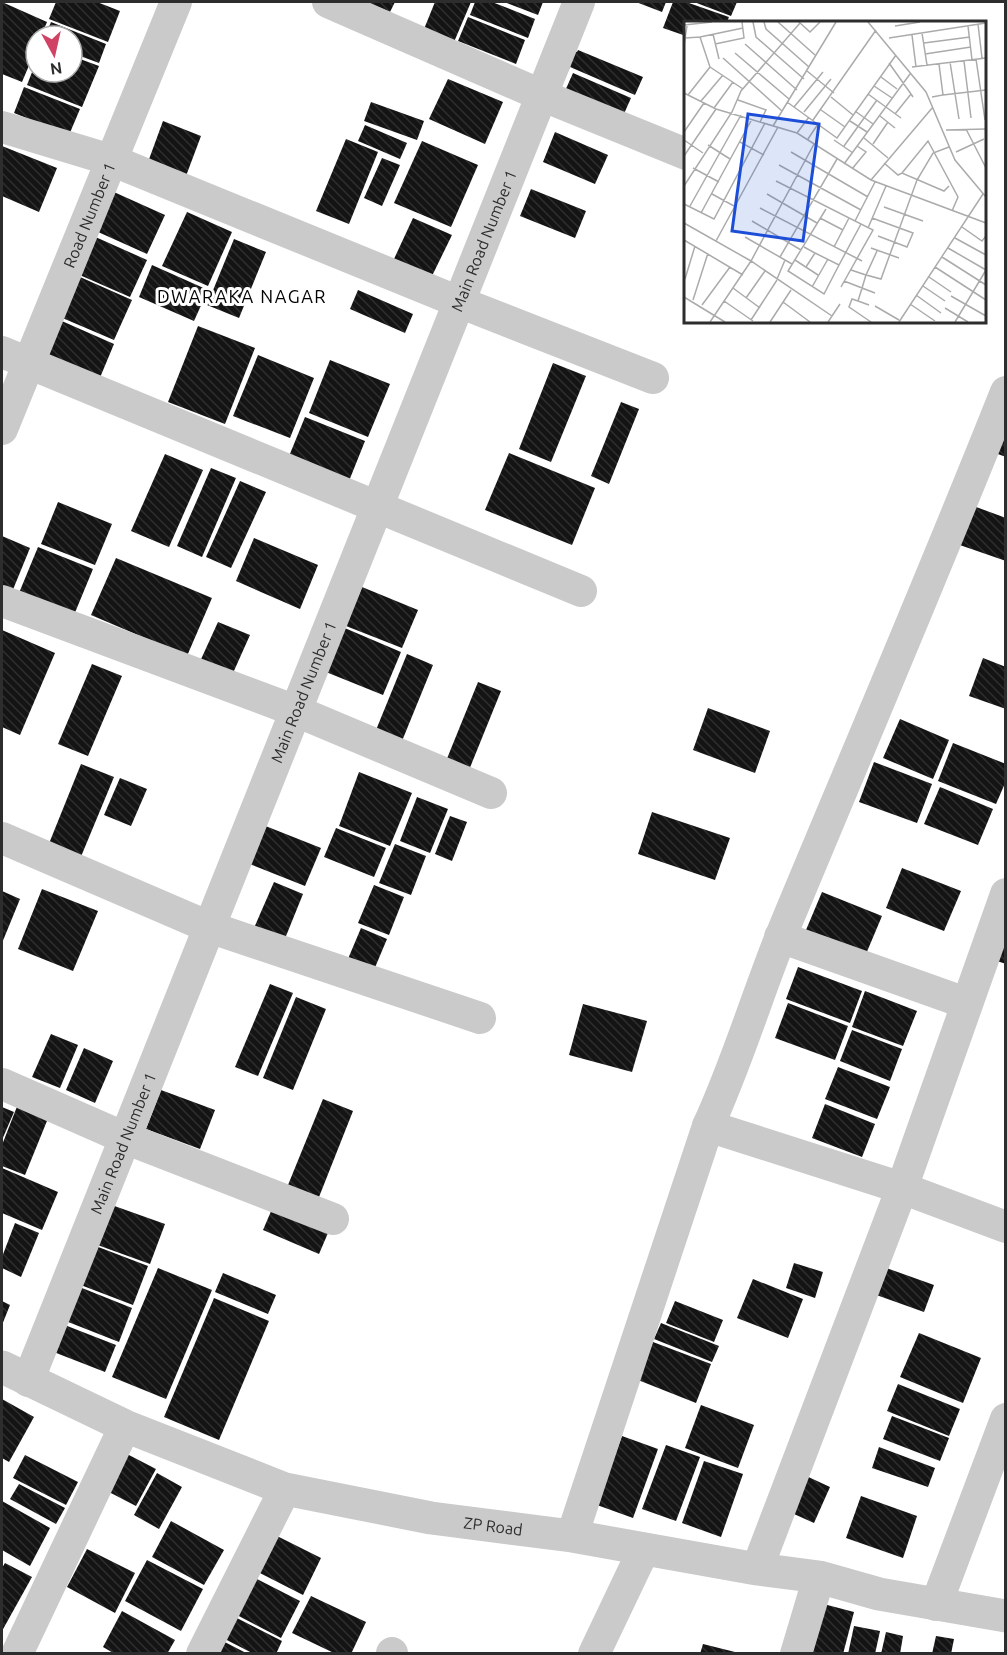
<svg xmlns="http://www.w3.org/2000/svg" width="1007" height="1655" viewBox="0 0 1007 1655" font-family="Ubuntu,sans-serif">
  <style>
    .building { fill: url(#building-back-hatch) }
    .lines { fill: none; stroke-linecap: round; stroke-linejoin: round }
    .minor { stroke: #cacaca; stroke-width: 32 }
    .tertiary { stroke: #cacaca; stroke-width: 33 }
    .labels { text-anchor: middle; stroke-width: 6; stroke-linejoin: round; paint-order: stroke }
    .street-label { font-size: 16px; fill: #2d2d2d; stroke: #fff }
    .neighbourhood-label { font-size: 18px; letter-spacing: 1.5px; fill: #000; stroke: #fff }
    .inset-road { fill: none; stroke: #ababab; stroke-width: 1.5 }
    .view { fill: #1d4ed8; fill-opacity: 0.15; stroke: #1d4ed8; stroke-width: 3 }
    .inset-edge { fill: none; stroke: #2d2d2d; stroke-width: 3 }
  </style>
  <defs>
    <pattern id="building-back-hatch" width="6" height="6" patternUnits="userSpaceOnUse" patternTransform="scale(1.5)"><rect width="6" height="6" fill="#141414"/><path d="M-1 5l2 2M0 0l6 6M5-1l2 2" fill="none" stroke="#2e2e2e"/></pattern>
  </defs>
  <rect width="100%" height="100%" fill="#fff"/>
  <g class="building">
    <path d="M2 2 47 22 41 36H36V49L22 82 2 74Z"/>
    <path d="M56 2H97L120 11 108 42 49 19Z"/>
    <path d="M366 2H395L390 12Z"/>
    <path d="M435 2H471L454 42 424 29Z"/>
    <path d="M475 2H492L535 19 528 38 470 15Z"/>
    <path d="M504 2H543L538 15Z"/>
    <path d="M636 2H666L662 12Z"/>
    <path d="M673 2H686L729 17 727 22H686V36L663 28Z"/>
    <path d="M694 2H737L731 16Z"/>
    <path d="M468 17 525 40 516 64 458 41Z"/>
    <path d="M51 22 106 44 99 63 72 53V36H45Z"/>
    <path d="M564 46 577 52 578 50 643 77 635 95 570 67 559 92Z"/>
    <path d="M72 56 99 66 82 107 27 85 36 62V72H72Z"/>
    <path d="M573 73 631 98 623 116 565 91Z"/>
    <path d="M448 79 503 102 485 144 429 119Z"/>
    <path d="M24 87 80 109 69 135 14 113Z"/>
    <path d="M371 102 424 121 417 140 364 121Z"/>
    <path d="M163 121 201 136 186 176 148 162Z"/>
    <path d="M365 125 407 143 400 159 358 141Z"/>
    <path d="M555 132 608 155 595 184 543 162Z"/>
    <path d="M346 139 378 152 349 224 316 211Z"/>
    <path d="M422 141 478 165 451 227 394 203Z"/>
    <path d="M2 146 57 168 39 212 2 196Z"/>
    <path d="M382 158 400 165 382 206 364 198Z"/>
    <path d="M105 188 165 215 147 254 87 227Z"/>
    <path d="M531 189 586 211 575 238 520 216Z"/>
    <path d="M187 212 232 232 208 286 162 266Z"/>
    <path d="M413 218 452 235 432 276 394 259Z"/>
    <path d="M91 235 147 260 130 297 75 273Z"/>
    <path d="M234 239 266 252 239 318 207 305Z"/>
    <path d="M152 265 208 290 194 321 139 297Z"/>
    <path d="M71 273 132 300 114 340 53 314Z"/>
    <path d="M358 290 413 314 405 333 350 309Z"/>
    <path d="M55 318 114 344 99 380 39 355Z"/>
    <path d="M198 326 255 348 225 424 168 402Z"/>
    <path d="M258 355 314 378 290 438 233 416Z"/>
    <path d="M330 360 390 384 368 437 309 413Z"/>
    <path d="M553 363 586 376 551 462 519 449Z"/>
    <path d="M621 402 639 409 609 484 591 476Z"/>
    <path d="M305 417 365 441 345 491 285 466Z"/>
    <path d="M1006 425V457L995 453Z"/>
    <path d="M509 453 595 488 572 545 485 510Z"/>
    <path d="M165 454 203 470 169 547 131 531Z"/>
    <path d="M211 468 236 478 202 557 177 546Z"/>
    <path d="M240 481 266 492 231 568 206 557Z"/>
    <path d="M58 502 112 524 95 565 41 544Z"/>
    <path d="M968 504 1006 518V561L954 543Z"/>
    <path d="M2 536 30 548 12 592 2 587Z"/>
    <path d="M254 538 318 565 300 609 236 581Z"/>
    <path d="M38 547 93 569 74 615 19 593Z"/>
    <path d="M116 558 212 598 187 656 91 615Z"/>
    <path d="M362 587 418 610 402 648 346 626Z"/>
    <path d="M218 622 250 635 229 682 197 668Z"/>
    <path d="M340 626 401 652 383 695 321 670Z"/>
    <path d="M2 630 55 653 20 735 2 727Z"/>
    <path d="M407 654 433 665 402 741 376 730Z"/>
    <path d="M983 658 1006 667V709L969 696Z"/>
    <path d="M92 664 122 676 88 756 58 744Z"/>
    <path d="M478 682 501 691 467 775 444 766Z"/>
    <path d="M708 708 770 731 755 773 693 750Z"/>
    <path d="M900 719 949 740 933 779 883 758Z"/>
    <path d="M953 743 1006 764V781L996 804 938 781Z"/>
    <path d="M874 762 932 784 917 823 859 802Z"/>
    <path d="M81 764 114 777 80 859 48 846Z"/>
    <path d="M359 772 412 793 390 846 339 826Z"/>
    <path d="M120 778 147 789 131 826 104 815Z"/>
    <path d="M940 787 993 809 978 845 924 824Z"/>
    <path d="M417 797 448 809 430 853 400 841Z"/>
    <path d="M652 812 730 838 715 880 638 854Z"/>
    <path d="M450 816 467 822 452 861 435 854Z"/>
    <path d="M263 825 321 848 305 886 247 863Z"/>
    <path d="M336 828 386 848 374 877 324 857Z"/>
    <path d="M395 844 426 856 411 895 379 883Z"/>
    <path d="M902 868 961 891 944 931 886 908Z"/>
    <path d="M274 882 303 894 284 941 254 928Z"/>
    <path d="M374 885 404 897 389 935 358 923Z"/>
    <path d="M42 889 98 911 73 971 18 949Z"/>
    <path d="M2 891 20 899 2 943Z"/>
    <path d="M822 892 882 916 866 954 806 930Z"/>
    <path d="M361 928 387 939 371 977 345 966Z"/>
    <path d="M1006 931V964L994 960Z"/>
    <path d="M798 967 862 991 850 1023 786 999Z"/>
    <path d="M270 984 293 993 258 1076 235 1067Z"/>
    <path d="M865 991 917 1011 903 1046 852 1027Z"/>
    <path d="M296 997 326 1009 293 1090 263 1078Z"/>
    <path d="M788 1003 848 1026 835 1060 775 1038Z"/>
    <path d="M583 1004 647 1021 632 1072 569 1055Z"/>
    <path d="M852 1030 902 1049 890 1081 840 1061Z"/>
    <path d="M51 1034 78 1045 60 1088 32 1077Z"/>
    <path d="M84 1048 113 1061 95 1103 66 1090Z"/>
    <path d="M838 1067 890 1087 877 1119 825 1099Z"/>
    <path d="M161 1090 215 1110 200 1149 146 1129Z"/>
    <path d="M323 1099 353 1111 319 1197 288 1185Z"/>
    <path d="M18 1104 49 1116 25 1175 2 1166V1145Z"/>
    <path d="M825 1104 875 1124 862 1157 812 1138Z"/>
    <path d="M2 1107 14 1112 2 1140Z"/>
    <path d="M2 1168 58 1192 42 1230 2 1213Z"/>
    <path d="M106 1203 165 1224 150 1264 92 1243Z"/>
    <path d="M272 1209 328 1233 319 1254 263 1230Z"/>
    <path d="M15 1223 39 1233 21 1277 2 1268V1257Z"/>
    <path d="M93 1245 148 1266 133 1305 78 1284Z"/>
    <path d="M794 1263 823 1272 815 1298 786 1288Z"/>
    <path d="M878 1265 934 1285 924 1312 868 1292Z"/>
    <path d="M158 1268 212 1290 166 1399 112 1377Z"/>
    <path d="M223 1273 276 1295 268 1314 215 1292Z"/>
    <path d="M753 1279 803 1299 788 1338 737 1318Z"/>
    <path d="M72 1284 132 1308 119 1342 58 1318Z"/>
    <path d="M214 1298 269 1321 219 1440 164 1417Z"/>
    <path d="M2 1301 10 1305 2 1325Z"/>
    <path d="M675 1301 723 1320 714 1342 666 1323Z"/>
    <path d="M57 1322 116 1345 105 1372 46 1349Z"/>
    <path d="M661 1323 719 1346 712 1362 654 1339Z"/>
    <path d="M919 1333 981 1358 963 1403 900 1377Z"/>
    <path d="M653 1342 711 1364 696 1403 638 1380Z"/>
    <path d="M898 1384 960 1409 949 1436 887 1411Z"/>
    <path d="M2 1399 34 1417 9 1462 2 1458Z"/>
    <path d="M701 1405 754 1425 738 1468 685 1448Z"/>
    <path d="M892 1416 949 1438 940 1461 883 1439Z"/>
    <path d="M622 1436 658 1449 633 1518 597 1505Z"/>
    <path d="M666 1445 700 1457 676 1521 642 1509Z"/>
    <path d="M879 1447 935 1468 928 1487 872 1468Z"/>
    <path d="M127 1454 156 1469 136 1506 107 1491Z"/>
    <path d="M25 1455 78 1482 66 1505 13 1478Z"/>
    <path d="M704 1461 743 1474 721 1537 682 1523Z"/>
    <path d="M157 1473 182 1487 159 1529 134 1515Z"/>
    <path d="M802 1474 830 1487 814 1523 785 1510Z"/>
    <path d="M19 1484 65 1508 56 1524 10 1499Z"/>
    <path d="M861 1496 917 1516 903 1558 846 1538Z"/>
    <path d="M2 1501 50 1528 30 1566 2 1550Z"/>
    <path d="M171 1521 224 1550 204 1585 152 1557Z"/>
    <path d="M271 1533 321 1558 303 1595 252 1569Z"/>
    <path d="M87 1549 135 1573 115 1613 67 1587Z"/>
    <path d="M147 1560 203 1589 181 1631 125 1601Z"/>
    <path d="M5 1563 32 1577 2 1631V1568Z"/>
    <path d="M249 1575 300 1601 281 1638 231 1612Z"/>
    <path d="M311 1596 366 1622 351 1654H336L292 1633Z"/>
    <path d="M816 1602 854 1612 843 1654H803Z"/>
    <path d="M122 1611 175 1640 167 1654H115L103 1647Z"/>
    <path d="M229 1614 282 1641 276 1654H254L217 1635Z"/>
    <path d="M854 1626 880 1631 875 1654H848Z"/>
    <path d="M886 1632 903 1636 900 1654H881Z"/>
    <path d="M936 1636 954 1639 951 1654H932Z"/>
    <path d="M217 1638 248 1654H209Z"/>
    <path d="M703 1644 739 1653V1654H700Z"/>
  </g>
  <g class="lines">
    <g class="minor">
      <path d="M328 2 541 95 686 154"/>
      <path d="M2 127 111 160 459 302 653 378"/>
      <path d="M2 352 581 591"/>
      <path id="s1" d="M2 429 176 2"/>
      <path d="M2 601 296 711 491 793"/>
      <path d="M2 838 209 927 480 1018"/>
      <path d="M780 937 966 1003"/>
      <path d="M2 1084 125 1138 333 1219"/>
      <path d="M708 1126 902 1188 1006 1227"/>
      <path id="s2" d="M28 1381 579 2"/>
      <path d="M572 1536 708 1126C738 1061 758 992 785 926 859 748 935 571 1006 392"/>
      <path d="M757 1569 902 1188 1006 894"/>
      <path d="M936 1605 1006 1419"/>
      <path d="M17 1654 125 1426"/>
      <path d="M202 1654 285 1489"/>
      <path d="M392 1654V1653"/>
      <path d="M594 1654 644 1549"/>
      <path d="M796 1654 819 1577"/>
    </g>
    <path class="tertiary" id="s3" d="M2 1367 125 1426 285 1489 431 1518 572 1536 757 1569 819 1577 879 1594 1006 1616"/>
  </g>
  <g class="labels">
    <g class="street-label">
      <text dy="6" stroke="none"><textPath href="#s1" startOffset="231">Road Number 1</textPath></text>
      <text dy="6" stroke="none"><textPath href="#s2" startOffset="1228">Main Road Number 1</textPath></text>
      <text dy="6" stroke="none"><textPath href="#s2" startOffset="742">Main Road Number 1</textPath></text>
      <text dy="6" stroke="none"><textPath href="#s2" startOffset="256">Main Road Number 1</textPath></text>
      <text dy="6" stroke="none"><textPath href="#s3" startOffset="520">ZP Road</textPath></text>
    </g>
    <g class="neighbourhood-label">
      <text x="242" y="303">DWARAKA NAGAR</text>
    </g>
  </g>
  <g transform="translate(684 21)">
    <rect width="302" height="302" fill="#fff"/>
    <path class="inset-road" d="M69 1 72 16 120 58M80 1 82 8 125 46M94 1 131 34M115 1 126 11 136 1M184 1 242 71 271 139 302 176M294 3 298 37M0 4 28 1M211 5 236 1M284 5 288 39M238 12 243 44M29 13 35 38M228 14 232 46M16 16 59 7M1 17 16 16 26 46 4 74M205 17 302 2M240 22 286 16M31 23 60 17 58 1M61 23 113 69M0 24 3 5M51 32 105 78M241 33 287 26M39 37 98 90M292 38 301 99M280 40 287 97M266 41 275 98M205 42 227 73M26 46 59 68M228 46 302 37M123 50 150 72M197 56 213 68M190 65 208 77M0 72 32 88 113 112 187 159 302 202M184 73 217 97M259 74 302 69M147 76 169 94M248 76 259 74 255 43M54 79 82 89 76 101M17 80 39 54M103 81 153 117 212 34M110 86 139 51M30 87 49 61M137 89 161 106M171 90 189 103M120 91 147 58M211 93 227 73 229 76M196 95 211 107M129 99 192 9M166 100 183 111M89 105 152 1M282 108 302 147M262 109 302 108M0 111 20 82M113 112 125 96M180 117 204 137M124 118 134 103M0 119 19 132M150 119 169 132M56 121 80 134M189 123 204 101M24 124 46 138M160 125 193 79M107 131 184 176M272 131 300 118M0 135 32 88M200 142 214 154 218 152 260 170 265 165M160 143 226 53M95 144 177 189M9 147 35 161M168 148 182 131 173 125M218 152 244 120 274 176 268 190M187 159 249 86M92 160 189 209 157 266M0 165 48 91 57 70 116 2M28 173 50 185M83 173 133 202M0 183 30 198 81 102M6 185 57 94M200 186 239 200M76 187 178 240M142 188 104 250 140 273 155 244M17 192 68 98M136 197 159 209M188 197 229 212 223 226 194 215M68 200 117 229M171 200 191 161M0 202 67 240 148 295M278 206 298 220 302 215M184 207 202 165M61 216 108 243M271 217 302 234M0 219 59 254M32 220 94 106M120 226 131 232 122 246M150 226 165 197M187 227 215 237M264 227 302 249M131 232 155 244 177 203M96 236 153 138M258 236 302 264M111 239 134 254M251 246 302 279M167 249 182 254 193 230M245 256 267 271M1 258 11 225M93 258 101 239M160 260 191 272M239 265 261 280M128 266 144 238M49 267 76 287M232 274 257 292M267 275 302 295M0 276 41 301M62 277 81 250M9 279 24 232M40 280 69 300M174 280 168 278 165 286 187 301M99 281 126 301M226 283 251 300M18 284 46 246M185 284 174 280 182 254 197 258 233 159 249 132 265 126M191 285 215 299M261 287 284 301M67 299 93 259M26 301 67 240 130 123M86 301 107 269M144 301 156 283M215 301 299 173M271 301 302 249"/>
    <path class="view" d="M64 93 135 103 119 220 48 210Z"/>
    <rect width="302" height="302" class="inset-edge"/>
  </g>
  <rect width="1007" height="1655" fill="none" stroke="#2d2d2d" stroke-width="6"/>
  <g transform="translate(54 54) rotate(172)"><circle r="28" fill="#ffffff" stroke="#ababab" stroke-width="1.5"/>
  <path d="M0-4.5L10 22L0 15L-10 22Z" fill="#d14365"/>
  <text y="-9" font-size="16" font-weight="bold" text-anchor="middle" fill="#2d2d2d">N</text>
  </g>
</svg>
